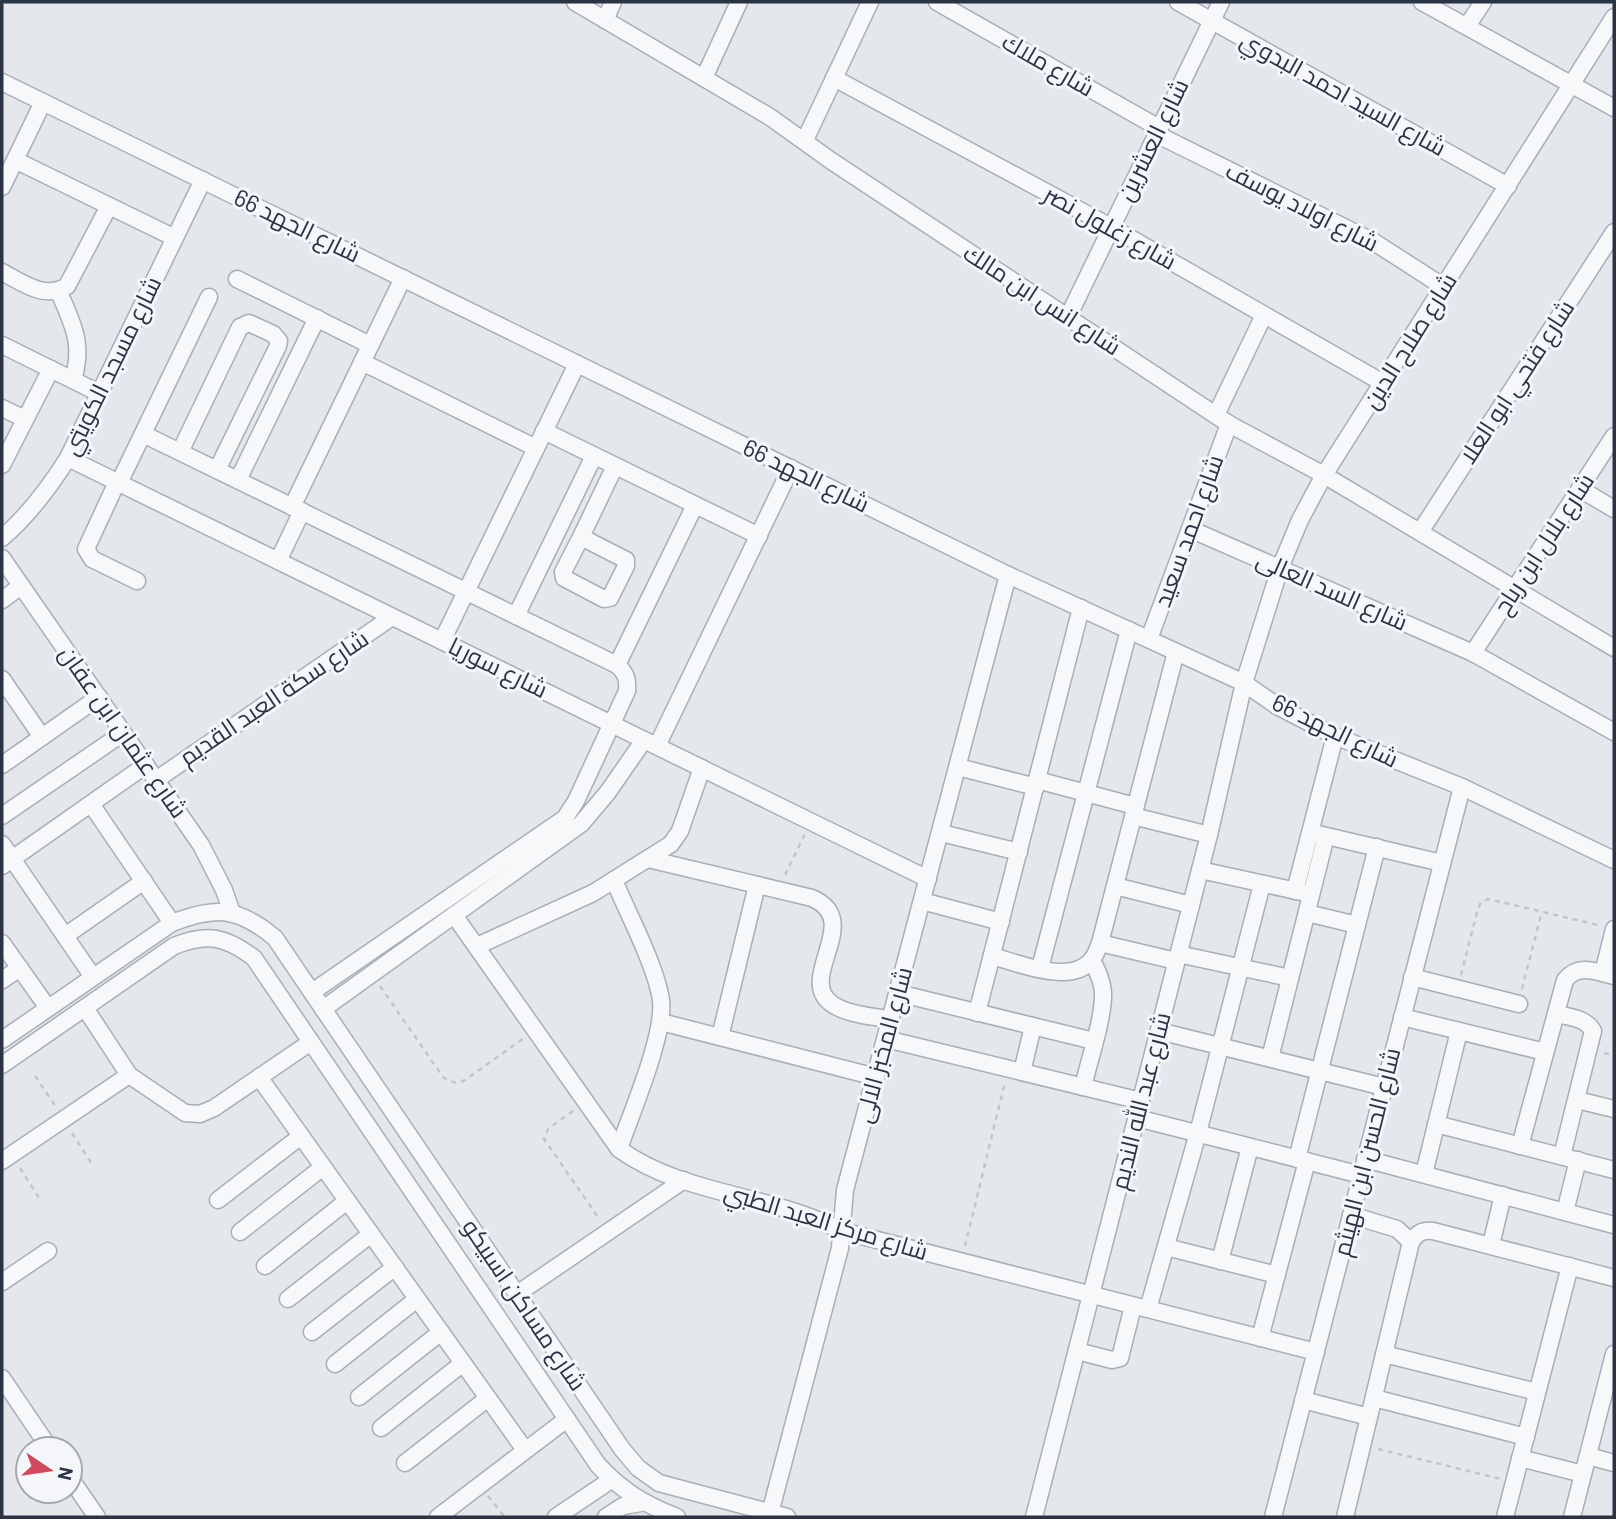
<svg xmlns="http://www.w3.org/2000/svg" width="1616" height="1519" viewBox="0 0 1616 1519" font-family="Barlow,Cairo,sans-serif">
  <style>
    .lines { fill: none; stroke-linecap: round; stroke-linejoin: round }
    .minor-casing { stroke: #a9aeb7; stroke-width: 19 }
    .path { stroke: #c2c5cb; stroke-width: 2.5; stroke-dasharray: 5 5; stroke-linecap: butt }
    .minor { stroke: #f7f8fa; stroke-width: 16 }
    .labels { text-anchor: middle; stroke-width: 6; stroke-linejoin: round; paint-order: stroke }
    .street-label { font-size: 24px; fill: #2b3445; stroke: #f4f6f9 }
  </style>
  <rect width="100%" height="100%" fill="#e4e7ec"/>
  <g class="lines">
    <defs>
      <g id="minor">
        <path d="M575 2 770 117 830 160 1229 424 1324 475 1614 648"/>
        <path d="M937 2 1159 128"/>
        <path d="M1178 2 1508 186"/>
        <path d="M1422 2 1614 108"/>
        <path d="M605 20 613 2"/>
        <path d="M1467 26 1483 2"/>
        <path d="M704 78 739 2"/>
        <path d="M834 78 1111 227 1383 383"/>
        <path d="M2 82 1008 575 1244 683 1277 706 1335 736 1462 787 1614 860"/>
        <path d="M1156 134 1374 242 1444 287"/>
        <path d="M805 140 870 2"/>
        <path d="M15 160 175 238"/>
        <path d="M2 187 43 102"/>
        <path d="M2 272C23 283 45 300 67 286L109 206"/>
        <path d="M237 279 370 345"/>
        <path d="M59 292C73 325 84 344 73 380"/>
        <path d="M1068 317 1221 2"/>
        <path d="M2 345 99 393"/>
        <path d="M362 362 536 448"/>
        <path d="M2 408 25 419"/>
        <path d="M1216 415 1264 315"/>
        <path d="M544 431 759 536"/>
        <path d="M143 434 617 665C626 673 628 679 627 691L576 801 565 818 312 992"/>
        <path d="M180 452 240 327 249 323 273 334 279 341 278 346 217 470"/>
        <path d="M68 458 928 879"/>
        <path d="M2 465 51 369"/>
        <path d="M238 480 317 318"/>
        <path d="M117 482 86 549 92 559 137 581"/>
        <path d="M119 483 209 297"/>
        <path d="M1580 489 1614 509"/>
        <path d="M292 507 403 278"/>
        <path d="M1190 529 1473 653 1614 732"/>
        <path d="M1420 532 1614 232"/>
        <path d="M581 537 563 572 564 578 604 599 610 598 626 566V560L581 537 615 466"/>
        <path d="M2 538C29 515 49 488 68 458L203 180"/>
        <path d="M2 558 201 845 224 890 232 913"/>
        <path d="M278 561 302 511"/>
        <path d="M2 600 21 586"/>
        <path d="M516 616 594 456"/>
        <path d="M1149 639 1229 424"/>
        <path d="M442 641 577 364"/>
        <path d="M1473 653 1614 436"/>
        <path d="M617 665 695 505"/>
        <path d="M2 679 42 737"/>
        <path d="M657 746 791 468"/>
        <path d="M2 765 99 697"/>
        <path d="M958 767 1036 787"/>
        <path d="M156 780 392 617"/>
        <path d="M1037 780 1135 806"/>
        <path d="M91 804 172 923"/>
        <path d="M2 816 123 733"/>
        <path d="M1133 816 1209 835"/>
        <path d="M941 833 1019 852"/>
        <path d="M1318 834 1442 863"/>
        <path d="M2 844 93 977"/>
        <path d="M648 859 812 898C865 921 795 978 832 1004 848 1015 873 1016 891 1020"/>
        <path d="M2 866 146 765"/>
        <path d="M1200 870 1306 893"/>
        <path d="M614 880C628 914 656 966 661 1000 665 1036 631 1113 619 1149"/>
        <path d="M1115 886 1191 905"/>
        <path d="M1295 891 1335 736"/>
        <path d="M922 901 1001 922"/>
        <path d="M1307 913 1357 925"/>
        <path d="M454 915 619 1149C682 1195 771 1194 842 1231L1316 1352"/>
        <path d="M65 936 144 881"/>
        <path d="M2 943 48 1008"/>
        <path d="M1100 943 1176 961"/>
        <path d="M477 946 593 893 671 844 680 831 702 768"/>
        <path d="M1178 954 1290 978"/>
        <path d="M992 956C1018 963 1074 987 1093 958 1096 954 1098 948 1100 943L1176 652"/>
        <path d="M1040 968 1129 630"/>
        <path d="M1603 973 1614 929"/>
        <path d="M1412 977 1519 1004"/>
        <path d="M2 980 20 968"/>
        <path d="M898 993 1094 1041"/>
        <path d="M85 1008 129 1075 185 1113 200 1114 214 1108 311 1042"/>
        <path d="M323 1009 581 824 608 792 644 740"/>
        <path d="M977 1013 1081 608"/>
        <path d="M1556 1014C1569 1017 1586 1018 1593 1031L1562 1156"/>
        <path d="M1402 1017 1545 1052"/>
        <path d="M661 1022 876 1077"/>
        <path d="M1159 1031 1384 1087"/>
        <path d="M720 1037 757 885"/>
        <path d="M886 1039 1141 1101"/>
        <path d="M2 1040 172 923C216 906 238 907 275 938L622 1449 638 1468 659 1483 787 1517"/>
        <path d="M1270 1058 1326 836"/>
        <path d="M2 1065 174 946C207 933 225 936 254 958L598 1465C622 1491 644 1504 677 1517"/>
        <path d="M1022 1072 1033 1026"/>
        <path d="M259 1077 525 1450"/>
        <path d="M1083 1087C1089 1060 1104 1018 1103 992 1102 980 1097 970 1092 960"/>
        <path d="M1577 1100 1614 1109"/>
        <path d="M1137 1118 1361 1175"/>
        <path d="M1436 1124 1614 1170"/>
        <path d="M1520 1146 1565 980C1579 963 1596 972 1614 976"/>
        <path d="M1297 1159 1377 847"/>
        <path d="M1365 1159 1614 1225"/>
        <path d="M2 1161 129 1075"/>
        <path d="M1424 1174 1459 1031"/>
        <path d="M218 1200 301 1136"/>
        <path d="M1565 1212 1578 1160"/>
        <path d="M1351 1215 1397 1229 1411 1242"/>
        <path d="M240 1232 323 1167"/>
        <path d="M1491 1245 1503 1195"/>
        <path d="M1166 1247 1277 1275"/>
        <path d="M1220 1261 1250 1147"/>
        <path d="M265 1266 347 1201"/>
        <path d="M2 1282 48 1251"/>
        <path d="M517 1294 684 1180"/>
        <path d="M288 1299 371 1234"/>
        <path d="M1148 1309 1198 1133 1262 884"/>
        <path d="M312 1332 395 1267"/>
        <path d="M1260 1338 1307 1161"/>
        <path d="M1077 1351 1112 1360 1120 1358 1133 1306"/>
        <path d="M1384 1354 1537 1392"/>
        <path d="M335 1364 417 1299"/>
        <path d="M2 1378 50 1449"/>
        <path d="M359 1397 441 1332"/>
        <path d="M1374 1398 1526 1437"/>
        <path d="M1303 1400 1369 1417"/>
        <path d="M381 1428 463 1363"/>
        <path d="M1588 1456 1614 1463"/>
        <path d="M1520 1458 1583 1474"/>
        <path d="M405 1463 488 1398"/>
        <path d="M70 1478 97 1517"/>
        <path d="M438 1517 567 1419"/>
        <path d="M556 1517 611 1480"/>
        <path d="M606 1517 623 1506 641 1503"/>
        <path d="M769 1517 840 1248 845 1190 1008 575"/>
        <path d="M1034 1517 1209 835 1244 683 1280 568 1300 520 1324 475 1614 17"/>
        <path d="M1273 1517 1462 787"/>
        <path d="M1345 1517 1411 1242C1417 1233 1422 1230 1433 1231L1614 1278"/>
        <path d="M1505 1517 1570 1266"/>
        <path d="M1572 1517 1614 1354"/>
      </g>
    </defs>
    <use href="#minor" class="minor-casing"/>
    <g class="path">
      <path d="M785 875 805 834"/>
      <path d="M1461 975 1477 912 1480 904 1488 899 1598 925"/>
      <path d="M380 986 443 1077C451 1083 456 1084 465 1080L524 1038"/>
      <path d="M1522 989 1542 911"/>
      <path d="M1604 1053 1614 1055"/>
      <path d="M35 1076 56 1107"/>
      <path d="M573 1111 548 1129 544 1139 600 1220"/>
      <path d="M72 1133 93 1166"/>
      <path d="M20 1168 41 1201"/>
      <path d="M965 1246 1005 1082"/>
      <path d="M1378 1449 1501 1479"/>
      <path d="M488 1496 505 1517"/>
    </g>
    <use href="#minor" class="minor"/>
  </g>
  <g class="labels">
    <g class="street-label">
      <text transform="translate(1048 65) rotate(30)" y="8">شارع ملاك</text>
      <text transform="translate(1343 94) rotate(29)" y="8">شارع السيد احمد البدوي</text>
      <text transform="translate(1153 140) rotate(-64)" y="8">شارع العشرين</text>
      <text transform="translate(1302 207) rotate(27)" y="8">شارع اولاد يوسف</text>
      <text transform="translate(297 226) rotate(26)" y="8">شارع الجهد 66</text>
      <text transform="translate(1110 228) rotate(29)" y="8">شارع زغلول نصر</text>
      <text transform="translate(1042 300) rotate(33)" y="8">شارع انس ابن مالك</text>
      <text transform="translate(1410 341) rotate(-58)" y="8">شارع صلاح الدين</text>
      <text transform="translate(112 366) rotate(-64)" y="8">شارع مسجد الكويتي</text>
      <text transform="translate(1517 382) rotate(-57)" y="8">شارع فتحي ابو العلا</text>
      <text transform="translate(806 476) rotate(26)" y="8">شارع الجهد 66</text>
      <text transform="translate(1189 531) rotate(-70)" y="8">شارع احمد سعيد</text>
      <text transform="translate(1544 544) rotate(-57)" y="8">شارع بلال ابن رباح</text>
      <text transform="translate(1332 591) rotate(24)" y="8">شارع السد العالى</text>
      <text transform="translate(498 668) rotate(26)" y="8">شارع سوريا</text>
      <text transform="translate(274 698) rotate(-34)" y="8">شارع سكة العبد القديم</text>
      <text transform="translate(1335 731) rotate(26)" y="8">شارع الجهد 66</text>
      <text transform="translate(123 732) rotate(55)" y="8">شارع عثمان ابن عفان</text>
      <text transform="translate(884 1045) rotate(-75)" y="8">شارع المخبز الالى</text>
      <text transform="translate(1141 1101) rotate(-76)" y="8">شارع عبد الله النديم</text>
      <text transform="translate(1367 1152) rotate(-76)" y="8">شارع الحسن ابن الهيثم</text>
      <text transform="translate(826 1222) rotate(17)" y="8">شارع مركز العبد الطبي</text>
      <text transform="translate(524 1305) rotate(56)" y="8">شارع مساكن اسبيكو</text>
    </g>
  </g>
  <rect width="1616" height="1519" fill="none" stroke="#2b3445" stroke-width="7"/>
  <g transform="translate(49 1470) rotate(103)"><circle r="33" fill="#f4f6f9" stroke="#a4a8b1" stroke-width="2"/>
  <path d="M0-5L12 26L0 18L-12 26Z" fill="#d1495b"/>
  <text y="-10" font-size="19" font-weight="bold" text-anchor="middle" fill="#2b3445">N</text>
  </g>
</svg>
